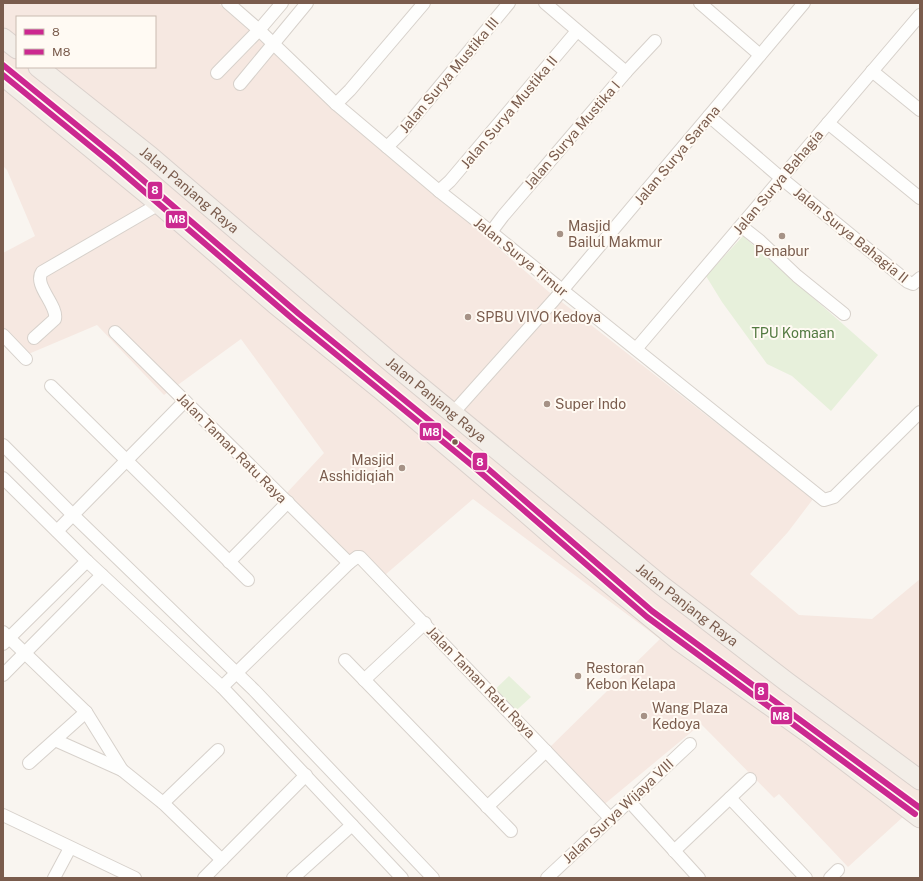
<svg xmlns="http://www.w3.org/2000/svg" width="923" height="881" viewBox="0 0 923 881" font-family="'Public Sans',sans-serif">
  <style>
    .commercial { fill: #f6e8e1; fill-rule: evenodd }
    .green { fill: #e7f0db }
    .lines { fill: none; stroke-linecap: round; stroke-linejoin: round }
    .minor-casing { stroke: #d7d1cb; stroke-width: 14 }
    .primary-casing { stroke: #dad1cc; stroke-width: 21 }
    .minor { stroke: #fefefd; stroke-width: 12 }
    .primary { stroke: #f3eee8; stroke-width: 19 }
    .bus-1-casing { stroke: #fffaf3; stroke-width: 9 }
    .bus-2-casing { stroke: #fffaf3; stroke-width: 9 }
    .bus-1 { stroke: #cc2790; stroke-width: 6 }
    .bus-2 { stroke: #cb2990; stroke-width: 6 }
    .poi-dot { fill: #a69286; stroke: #fffaf3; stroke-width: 1.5 }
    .bus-dot { fill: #7a5c4d; stroke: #fffaf3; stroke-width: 1.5 }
    .labels { text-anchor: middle; stroke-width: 4; stroke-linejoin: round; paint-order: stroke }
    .street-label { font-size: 14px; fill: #7a5c4d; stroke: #fffaf3 }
    .poi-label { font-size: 14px; fill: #7a5c4d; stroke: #fffaf3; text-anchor: start }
    .park-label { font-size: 14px; fill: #537a41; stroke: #fffaf3 }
    .line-badge { stroke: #fffaf3; stroke-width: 1.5 }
    .badge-label { font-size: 11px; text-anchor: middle; font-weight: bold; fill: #fff }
  </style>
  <rect width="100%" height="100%" fill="#f9f5f0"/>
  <path class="commercial" d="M3 3H218L549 292 813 499 788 532 750 574 799 615 872 619 920 579V799L904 816 848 867 779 794 774 798 701 724 601 807 548 749 660 639 473 499 378 581 282 498 324 453 241 339 164 395 97 325 19 358 3 339V253L35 236 7 170 3 166ZM17 17H155V67H17Z"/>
  <g class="green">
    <path d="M743 236 878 355 831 411 792 376 767 364 722 302 706 276Z"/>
    <path d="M509 676 531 697 507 719 487 697Z"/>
  </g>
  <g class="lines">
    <defs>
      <g id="minor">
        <path d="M228 3 259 30 336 104 439 191 491 232 562 290 824 500 834 497 920 412"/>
        <path d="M545 3 626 72"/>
        <path d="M700 3 760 55"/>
        <path d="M872 71 920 110"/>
        <path d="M217 73 259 30 282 3"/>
        <path d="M240 84 307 3"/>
        <path d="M336 104 350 90 424 3"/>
        <path d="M709 116 781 178 908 282 913 284 920 278"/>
        <path d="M828 123 920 198"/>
        <path d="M387 147 400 134 509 3"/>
        <path d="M439 191 450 181 577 31"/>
        <path d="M741 226 760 241 797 276 844 314"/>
        <path d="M491 232 503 216 626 72 655 41"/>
        <path d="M115 332 349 563"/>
        <path d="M3 335 26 359"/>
        <path d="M34 338 55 319C58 305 33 285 42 272L159 204"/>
        <path d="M636 349 920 15"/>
        <path d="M51 386 248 580"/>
        <path d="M453 413 554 300 804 3"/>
        <path d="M3 445 73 515 254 690 433 878"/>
        <path d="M3 478 87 561 222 687 402 878"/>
        <path d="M57 531 185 401"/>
        <path d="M229 562 288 502"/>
        <path d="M3 632 86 712 122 770 163 803 222 860"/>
        <path d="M3 644 87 561"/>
        <path d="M345 660 511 831"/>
        <path d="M3 675 102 575"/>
        <path d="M364 680 425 623"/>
        <path d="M222 687 349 563 357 557H360L610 818"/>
        <path d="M55 740 122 770"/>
        <path d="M29 763 86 712"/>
        <path d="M730 798 806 878"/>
        <path d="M629 801 699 878"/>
        <path d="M163 803 218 750"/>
        <path d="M487 807 546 751"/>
        <path d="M3 815 135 878"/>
        <path d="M674 851 750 779"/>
        <path d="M54 878 70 848"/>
        <path d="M204 878 306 775"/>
        <path d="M293 878 352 825"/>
        <path d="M547 878 690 744"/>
        <path d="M830 878 838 870"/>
      </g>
      <g id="primary">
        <path d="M3 38 17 49"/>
        <path id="s1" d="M38 67 150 156 393 364 661 585 787 682 920 780"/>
        <path d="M3 76 159 204 275 304 380 389 511 500 572 553 679 641 811 735 920 818"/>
      </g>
    </defs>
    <use href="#minor" class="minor-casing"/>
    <use href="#primary" class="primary-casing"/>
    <use href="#minor" class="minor"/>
    <use href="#primary" class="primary"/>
    <defs>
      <path id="bus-1" d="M3 65 116 157 299 314 479 461 652 611 920 808"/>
      <path id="bus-2" d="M3 75 111 163 294 320 474 467 647 617 915 814"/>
    </defs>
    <use href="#bus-1" class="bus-1-casing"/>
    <use href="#bus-2" class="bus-2-casing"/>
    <use href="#bus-1" class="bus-1"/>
    <use href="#bus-2" class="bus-2"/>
  </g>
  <g class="poi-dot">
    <circle cx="560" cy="234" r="4"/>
    <circle cx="782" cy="236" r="4"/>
    <circle cx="468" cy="317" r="4"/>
    <circle cx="547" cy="404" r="4"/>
    <circle cx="402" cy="468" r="4"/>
    <circle cx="578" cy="676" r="4"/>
    <circle cx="644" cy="716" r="4"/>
  </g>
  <circle class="bus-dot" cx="455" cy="442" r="3.5"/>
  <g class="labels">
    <g class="street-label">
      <text transform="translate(449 75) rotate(-50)" y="5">Jalan Surya Mustika III</text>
      <text transform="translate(509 112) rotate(-50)" y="5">Jalan Surya Mustika II</text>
      <text transform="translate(572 135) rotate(-49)" y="5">Jalan Surya Mustika I</text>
      <text transform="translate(677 155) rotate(-50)" y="5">Jalan Surya Sarana</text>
      <text transform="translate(778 182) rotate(-50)" y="5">Jalan Surya Bahagia</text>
      <text dy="5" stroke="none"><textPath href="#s1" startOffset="195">Jalan Panjang Raya</textPath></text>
      <text transform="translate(851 235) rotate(39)" y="5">Jalan Surya Bahagia II</text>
      <text transform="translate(521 257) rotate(39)" y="5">Jalan Surya Timur</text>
      <text dy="5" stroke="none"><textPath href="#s1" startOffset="519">Jalan Panjang Raya</textPath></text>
      <text transform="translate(232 448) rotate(45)" y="5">Jalan Taman Ratu Raya</text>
      <text dy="5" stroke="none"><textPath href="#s1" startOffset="843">Jalan Panjang Raya</textPath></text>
      <text transform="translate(481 682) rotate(46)" y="5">Jalan Taman Ratu Raya</text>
      <text transform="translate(618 811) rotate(-43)" y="5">Jalan Surya Wijaya VIII</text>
    </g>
    <g class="poi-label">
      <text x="568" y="231">Masjid<tspan x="568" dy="16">Bailul Makmur</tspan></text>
      <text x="782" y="256" text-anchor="middle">Penabur</text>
      <text x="476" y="322">SPBU VIVO Kedoya</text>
      <text x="555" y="409">Super Indo</text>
      <text x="394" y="465" text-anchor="end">Masjid<tspan x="394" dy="16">Asshidiqiah</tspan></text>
      <text x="586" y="673">Restoran<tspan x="586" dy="16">Kebon Kelapa</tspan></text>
      <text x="652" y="713">Wang Plaza<tspan x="652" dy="16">Kedoya</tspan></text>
    </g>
    <g class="park-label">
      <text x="793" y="338">TPU Komaan</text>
    </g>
  </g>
  <g class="line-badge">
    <rect x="147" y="181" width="16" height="19" rx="4" fill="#cc2790"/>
    <rect x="165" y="210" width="23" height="19" rx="4" fill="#cb2990"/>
    <rect x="419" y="422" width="23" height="19" rx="4" fill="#cb2990"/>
    <rect x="472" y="452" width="16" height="19" rx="4" fill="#cc2790"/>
    <rect x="754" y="682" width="15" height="19" rx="4" fill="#cc2790"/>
    <rect x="770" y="706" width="23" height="19" rx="4" fill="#cb2990"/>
  </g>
  <g class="badge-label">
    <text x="155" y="194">8</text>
    <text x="177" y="223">M8</text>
    <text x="431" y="436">M8</text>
    <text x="480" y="466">8</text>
    <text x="761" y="695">8</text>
    <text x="781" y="720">M8</text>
  </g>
  <rect width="923" height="881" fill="none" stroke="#7a5c4d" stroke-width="8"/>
  <rect x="16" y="16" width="140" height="52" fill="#fffaf3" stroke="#cabbb1"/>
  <rect x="24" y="29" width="20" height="6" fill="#cc2790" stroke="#cabbb1"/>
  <text x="52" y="36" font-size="12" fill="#7a5c4d">8</text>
  <rect x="24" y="49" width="20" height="6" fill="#cb2990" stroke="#cabbb1"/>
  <text x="52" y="56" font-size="12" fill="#7a5c4d">M8</text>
</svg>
